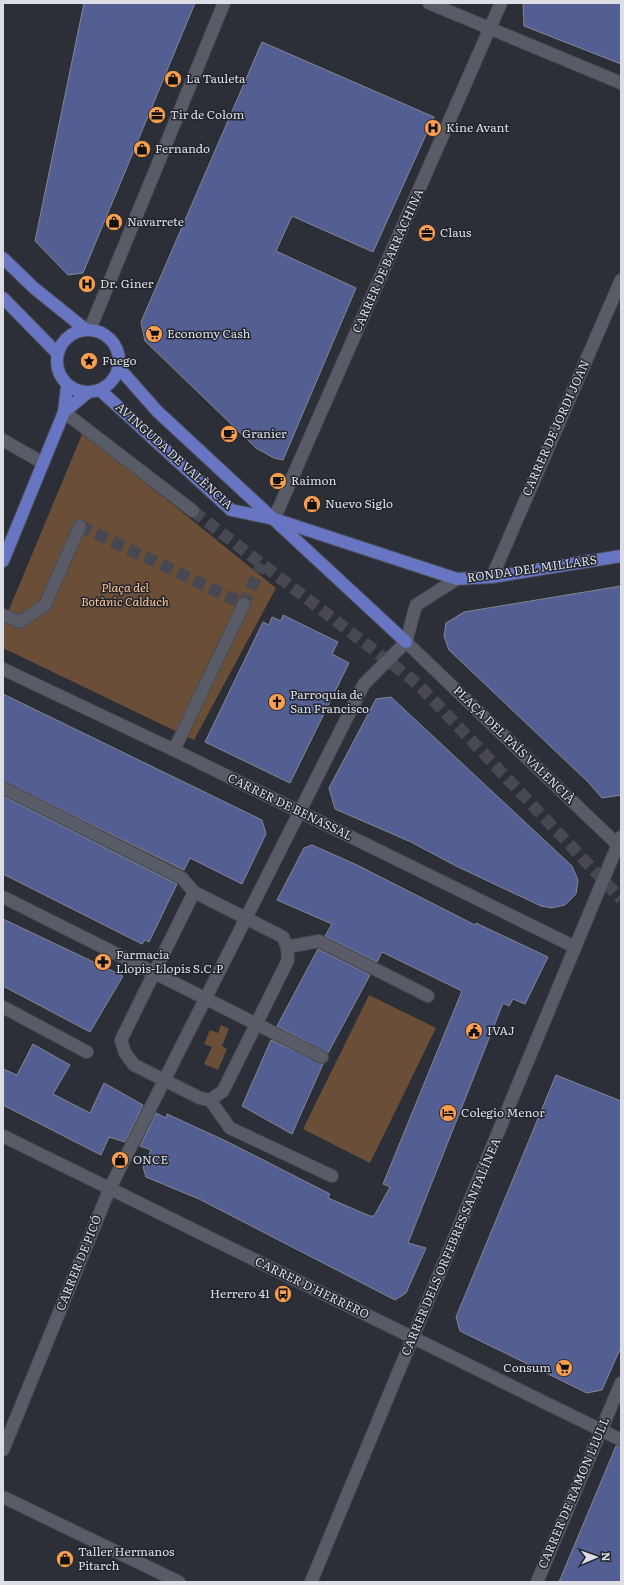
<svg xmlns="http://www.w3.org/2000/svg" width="624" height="1585" viewBox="0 0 624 1585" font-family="Literata,serif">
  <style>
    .green { fill: #6a4e37 }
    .building { fill: #535f93; stroke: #838692 }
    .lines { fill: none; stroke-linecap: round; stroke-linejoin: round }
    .minor-tunnel { stroke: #474852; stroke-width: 12; stroke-dasharray: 12 6; stroke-linecap: butt }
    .minor-casing { stroke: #484b52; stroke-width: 14 }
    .major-casing { stroke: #484b52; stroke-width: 14 }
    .minor { stroke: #595c67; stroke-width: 12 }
    .major { stroke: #6775c2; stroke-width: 12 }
    .labels { text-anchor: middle; stroke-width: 3; stroke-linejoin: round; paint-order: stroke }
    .poi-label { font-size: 12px; fill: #dddee5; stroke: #22252e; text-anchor: start }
    .street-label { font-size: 12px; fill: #dddee5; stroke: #22252e }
    .park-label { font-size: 12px; font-style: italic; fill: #fec394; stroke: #22252e }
  </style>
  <rect width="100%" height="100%" fill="#2c2e38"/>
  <g class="green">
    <path d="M83 432 276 588 194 740 3 648V624Z"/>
    <path d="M369 995 436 1028 370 1163 303 1129Z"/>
    <path d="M221 1025 229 1029 222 1046 227 1049 218 1070 204 1064 212 1047 204 1044 210 1030 218 1033Z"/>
  </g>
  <g class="building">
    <path d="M84 3H195L83 273 68 275 35 241Z"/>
    <path d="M523 3H621V64L524 26Z"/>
    <path d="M262 42 434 117 373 252 292 216 276 251 356 288 283 460 274 458 256 448 145 341 141 322Z"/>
    <path d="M621 586V795L602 798 588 782 449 650 444 636 446 623 464 612Z"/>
    <path d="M283 615 338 642 332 654 349 663 290 783 205 742 263 622 269 625 272 617 281 621Z"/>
    <path d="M3 694 262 820 266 834 242 884 190 858 184 870 3 781Z"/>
    <path d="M391 697 572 866 578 880 576 894 565 905 552 908 541 906 456 866 411 842 335 809 329 788 376 699Z"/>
    <path d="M3 796 177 884 149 942 145 940 142 944 3 874Z"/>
    <path d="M312 845 357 865 475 925 476 923 548 957 525 1004 513 999 509 1006 503 1003 408 1243 426 1248 406 1293 395 1300 199 1199 146 1177 143 1167 151 1150 140 1146 156 1113 166 1118 167 1114 226 1141 330 1194 328 1198 370 1216H374L390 1187 383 1184 462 991 382 952 377 962 325 936 332 924 277 900 304 848Z"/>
    <path d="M3 919 123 976 90 1032 3 986Z"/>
    <path d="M318 949 370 975 328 1053 277 1026Z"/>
    <path d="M271 1040 323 1064 292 1134 242 1106Z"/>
    <path d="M33 1044 70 1065 53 1094 90 1113 104 1083 143 1105 125 1142 109 1137 101 1155 3 1105V1069L17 1075Z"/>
    <path d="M556 1075 621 1101V1347L602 1390 587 1393 460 1331 456 1317Z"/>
    <path d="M616 1446 621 1447V1582H559Z"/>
  </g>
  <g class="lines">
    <g class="minor-tunnel">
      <path d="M193 511 418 684 621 899"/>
      <path d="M80 526 244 604 262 564"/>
    </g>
    <defs>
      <g id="minor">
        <path d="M429 3 621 83"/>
        <path d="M90 329 224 3"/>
        <path d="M64 412 193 511"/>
        <path d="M3 440 43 463"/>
        <path d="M274 519 501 3"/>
        <path d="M492 577 621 280"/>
        <path d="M3 615 20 622 45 605 80 526"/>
        <path d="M406 642 621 848"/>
        <path d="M406 642 416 605 457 579"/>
        <path d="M3 669 174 750 575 947"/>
        <path d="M174 750 244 604"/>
        <path d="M3 788 182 878 194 892"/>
        <path d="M3 897 322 1057"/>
        <path d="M287 947 319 941 428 996"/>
        <path d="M3 1007 87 1052"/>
        <path d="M210 1100 223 1091 288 960 287 947 283 937 194 892 121 1040 125 1053 134 1065 200 1098 210 1100 230 1128 332 1176"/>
        <path d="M3 1136 621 1440"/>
        <path d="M3 1450 110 1188 364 684 406 642"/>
        <path d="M3 1497 179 1582"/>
        <path d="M311 1582 621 837"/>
        <path d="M537 1582 621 1383"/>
      </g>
      <g id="major">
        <path d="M3 258 34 288 85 329"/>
        <path d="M3 298 57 353"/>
        <circle cx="88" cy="361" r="31"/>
        <path d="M119 368 157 411 406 642"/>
        <path d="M101 391 231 510 274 519 457 579 492 577 621 556"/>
        <path d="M64 412 87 393"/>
        <path d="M3 561 64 412 67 386"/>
      </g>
    </defs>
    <use href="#minor" class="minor-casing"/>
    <use href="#major" class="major-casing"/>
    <use href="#minor" class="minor"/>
    <use href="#major" class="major"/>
  </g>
  <defs>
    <symbol id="shop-disc" viewBox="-11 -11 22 22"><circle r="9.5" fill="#fa9f4e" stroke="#22252e"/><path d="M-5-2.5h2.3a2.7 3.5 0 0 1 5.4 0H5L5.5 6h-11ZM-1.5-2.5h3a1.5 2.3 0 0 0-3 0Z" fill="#111"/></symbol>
    <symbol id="office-disc" viewBox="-11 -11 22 22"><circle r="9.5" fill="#fa9f4e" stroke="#22252e"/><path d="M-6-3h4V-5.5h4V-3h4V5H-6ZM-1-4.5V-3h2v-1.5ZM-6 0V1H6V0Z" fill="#111"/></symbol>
    <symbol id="hospital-disc" viewBox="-11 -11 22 22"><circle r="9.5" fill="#fa9f4e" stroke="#22252e"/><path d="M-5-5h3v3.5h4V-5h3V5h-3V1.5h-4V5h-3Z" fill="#111"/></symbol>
    <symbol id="supermarket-disc" viewBox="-11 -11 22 22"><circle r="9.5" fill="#fa9f4e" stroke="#22252e"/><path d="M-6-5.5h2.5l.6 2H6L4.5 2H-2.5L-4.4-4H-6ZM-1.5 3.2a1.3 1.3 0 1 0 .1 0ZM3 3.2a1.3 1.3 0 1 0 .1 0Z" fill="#111"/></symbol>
    <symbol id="sight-disc" viewBox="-11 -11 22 22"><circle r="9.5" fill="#fa9f4e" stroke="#22252e"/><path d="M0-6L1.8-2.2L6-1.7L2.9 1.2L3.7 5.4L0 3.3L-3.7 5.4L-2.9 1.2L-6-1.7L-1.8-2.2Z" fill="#111"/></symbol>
    <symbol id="cafe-disc" viewBox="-11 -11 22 22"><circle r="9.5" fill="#fa9f4e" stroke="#22252e"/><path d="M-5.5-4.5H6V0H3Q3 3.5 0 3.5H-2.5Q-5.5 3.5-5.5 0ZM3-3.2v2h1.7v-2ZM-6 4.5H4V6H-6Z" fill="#111"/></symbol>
    <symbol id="church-disc" viewBox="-11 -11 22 22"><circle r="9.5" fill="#fa9f4e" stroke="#22252e"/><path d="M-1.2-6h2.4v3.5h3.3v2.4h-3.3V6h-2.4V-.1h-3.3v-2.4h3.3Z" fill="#111"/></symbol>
    <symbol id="pharmacy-disc" viewBox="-11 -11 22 22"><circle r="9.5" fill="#fa9f4e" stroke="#22252e"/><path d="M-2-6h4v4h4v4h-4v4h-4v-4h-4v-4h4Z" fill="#111"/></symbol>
    <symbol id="civic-disc" viewBox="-11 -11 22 22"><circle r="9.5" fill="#fa9f4e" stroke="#22252e"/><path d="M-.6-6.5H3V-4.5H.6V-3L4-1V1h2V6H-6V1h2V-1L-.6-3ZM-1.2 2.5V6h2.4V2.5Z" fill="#111"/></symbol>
    <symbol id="hotel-disc" viewBox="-11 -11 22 22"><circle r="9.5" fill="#fa9f4e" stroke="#22252e"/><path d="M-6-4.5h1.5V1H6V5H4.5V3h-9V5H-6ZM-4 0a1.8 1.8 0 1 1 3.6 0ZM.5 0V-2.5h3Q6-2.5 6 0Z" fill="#111"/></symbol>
    <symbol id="bus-disc" viewBox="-11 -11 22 22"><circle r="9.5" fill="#fa9f4e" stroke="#22252e"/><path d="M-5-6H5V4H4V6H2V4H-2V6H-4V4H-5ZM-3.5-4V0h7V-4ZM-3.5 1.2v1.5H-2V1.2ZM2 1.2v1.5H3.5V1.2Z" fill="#111"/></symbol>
  </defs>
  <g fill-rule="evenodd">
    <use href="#shop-disc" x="163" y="69" width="20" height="20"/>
    <use href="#office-disc" x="147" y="105" width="20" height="20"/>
    <use href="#hospital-disc" x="423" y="118" width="20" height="20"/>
    <use href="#shop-disc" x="132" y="139" width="20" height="20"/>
    <use href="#shop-disc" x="104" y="212" width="20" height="20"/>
    <use href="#office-disc" x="417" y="223" width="20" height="20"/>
    <use href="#hospital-disc" x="77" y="274" width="20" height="20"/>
    <use href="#supermarket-disc" x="144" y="324" width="20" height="20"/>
    <use href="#sight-disc" x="79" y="351" width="20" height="20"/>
    <use href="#cafe-disc" x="219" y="424" width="20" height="20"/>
    <use href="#cafe-disc" x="268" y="471" width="20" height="20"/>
    <use href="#shop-disc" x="302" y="494" width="20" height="20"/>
    <use href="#church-disc" x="267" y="692" width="20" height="20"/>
    <use href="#pharmacy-disc" x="93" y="952" width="20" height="20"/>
    <use href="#civic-disc" x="464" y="1021" width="20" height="20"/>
    <use href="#hotel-disc" x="438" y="1103" width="20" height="20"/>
    <use href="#shop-disc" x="110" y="1150" width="20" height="20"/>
    <use href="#bus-disc" x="273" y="1284" width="20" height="20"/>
    <use href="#supermarket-disc" x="554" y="1358" width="20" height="20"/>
    <use href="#shop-disc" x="55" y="1549" width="20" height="20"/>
  </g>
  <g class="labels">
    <g class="poi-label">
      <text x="186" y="83">La Tauleta</text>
      <text x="170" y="119">Tir de Colom</text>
      <text x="446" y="132">Kine Avant</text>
      <text x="155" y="153">Fernando</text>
      <text x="127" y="226">Navarrete</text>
      <text x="440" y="237">Claus</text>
      <text x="100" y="288">Dr. Giner</text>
      <text x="167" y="338">Economy Cash</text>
      <text x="102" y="365">Fuego</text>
      <text x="242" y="438">Granier</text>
      <text x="291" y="485">Raimon</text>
      <text x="325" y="508">Nuevo Siglo</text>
      <text x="290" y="699">Parroquia de<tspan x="290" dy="14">San Francisco</tspan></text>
      <text x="116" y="959">Farmacia<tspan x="116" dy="14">Llopis-Llopis S.C.P</tspan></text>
      <text x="487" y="1035">IVAJ</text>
      <text x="461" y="1117">Colegio Menor</text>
      <text x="133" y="1164">ONCE</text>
      <text x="270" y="1298" text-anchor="end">Herrero 41</text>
      <text x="551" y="1372" text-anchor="end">Consum</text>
      <text x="78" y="1556">Taller Hermanos<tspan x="78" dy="14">Pitarch</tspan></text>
    </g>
    <g class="street-label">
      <text transform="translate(388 261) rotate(-66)" y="4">CARRER DE BARRACHINA</text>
      <text transform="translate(556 428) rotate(-66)" y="4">CARRER DE JORDI JOAN</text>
      <text transform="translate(174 456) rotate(42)" y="4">AVINGUDA DE VALÈNCIA</text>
      <text transform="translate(532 569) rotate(-8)" y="4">RONDA DEL MILLARS</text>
      <text transform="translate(514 745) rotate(44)" y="4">PLAÇA DEL PAÍS VALENCIÀ</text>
      <text transform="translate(290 807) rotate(26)" y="4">CARRER DE BENASSAL</text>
      <text transform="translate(451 1247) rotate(-67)" y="4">CARRER DELS ORFEBRES SANTALÍNEA</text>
      <text transform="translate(79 1263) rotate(-68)" y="4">CARRER DE PICÓ</text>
      <text transform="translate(312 1288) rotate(26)" y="4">CARRER D'HERRERO</text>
      <text transform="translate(574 1493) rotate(-67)" y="4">CARRER DE RAMON LLULL</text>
    </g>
    <g class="park-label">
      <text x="125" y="592">Plaça del<tspan x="125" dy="14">Botànic Calduch</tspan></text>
    </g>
  </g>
  <rect width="624" height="1585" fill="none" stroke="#dddee5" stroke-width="8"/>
  <g transform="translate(596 1557) rotate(88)" stroke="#22252e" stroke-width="3" paint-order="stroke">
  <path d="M0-3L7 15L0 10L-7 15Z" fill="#dddee5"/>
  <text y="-6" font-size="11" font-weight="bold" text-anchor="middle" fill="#dddee5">N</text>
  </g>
</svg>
